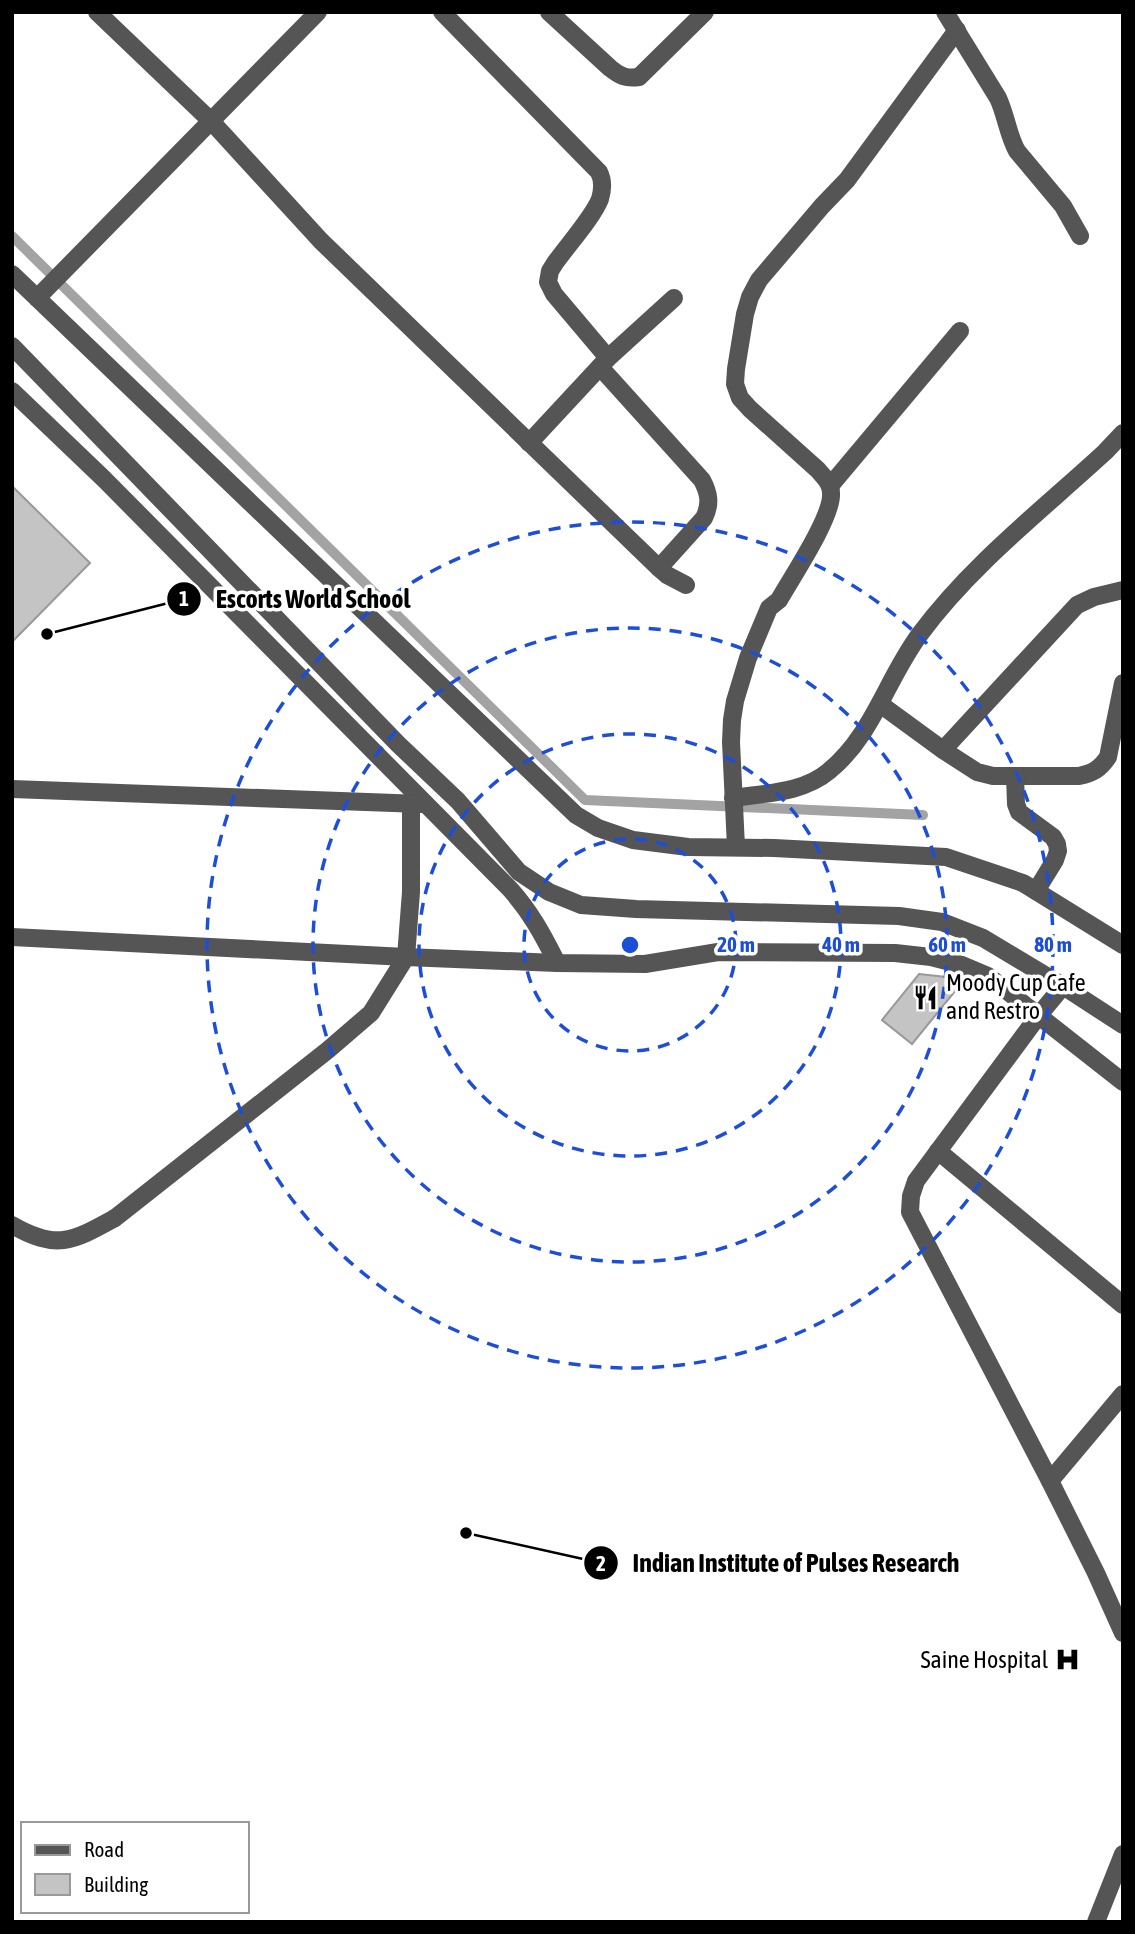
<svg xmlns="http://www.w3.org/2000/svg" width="1135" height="1934" viewBox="0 0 1135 1934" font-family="'Asap Condensed',sans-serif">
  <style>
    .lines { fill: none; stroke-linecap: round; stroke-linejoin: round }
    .stream { stroke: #a3a3a3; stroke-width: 10 }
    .building { fill: #c4c4c4; stroke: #999; stroke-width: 2 }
    .minor { stroke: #555; stroke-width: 18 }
    .ring { fill: none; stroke: #1d4ed8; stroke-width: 3.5; stroke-dasharray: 12 9 }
    .labels { text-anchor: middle; stroke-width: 7; stroke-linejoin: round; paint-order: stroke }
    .poi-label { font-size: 24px; fill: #000; stroke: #fff; text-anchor: start }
    .centre { fill: #1d4ed8; stroke: #fff; stroke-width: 3.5 }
    .ring-label { font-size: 21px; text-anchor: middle; font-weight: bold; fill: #1d4ed8; stroke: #fff; stroke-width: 7; stroke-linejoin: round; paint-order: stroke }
    .leader { fill: none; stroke: #000; stroke-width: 2.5 }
    .callout-dot { fill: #000; stroke: #fff; stroke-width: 2.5 }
    .mark-label { font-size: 21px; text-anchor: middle; font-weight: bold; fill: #fff }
    .callout-label { font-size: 26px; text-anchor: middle; font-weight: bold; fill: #000; stroke: #fff; stroke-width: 7; stroke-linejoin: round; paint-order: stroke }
  </style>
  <rect width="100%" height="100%" fill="#fff"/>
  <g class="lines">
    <path class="stream" d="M12 236 585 800 923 815"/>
  </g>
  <g class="building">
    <path d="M12 486 90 563 12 642Z"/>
    <path d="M919 974 965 979 912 1044 882 1020Z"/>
  </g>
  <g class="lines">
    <g class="minor">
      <path d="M97 12 211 121 321 241 659 568 667 575 686 585"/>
      <path d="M442 12 599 172C603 180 603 189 600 199 593 217 567 246 555 263L550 271 548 282 554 294 608 358"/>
      <path d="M549 12 610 68C620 76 626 79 639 77L705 12"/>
      <path d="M945 12 998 98C1006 115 1008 135 1017 151L1063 206 1080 236"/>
      <path d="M12 274 576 815 598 828 633 840 688 847 774 848 946 857 1023 883 1123 945"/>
      <path d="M37 298 318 12"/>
      <path d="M12 346 398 744 458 801 519 872 549 892 581 905 636 909 899 916 942 922 983 938 1063 986 1123 1025"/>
      <path d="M600 367 702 480C709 493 711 504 704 518L659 568"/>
      <path d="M12 391 104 479 510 889C530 911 543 935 557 963"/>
      <path d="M529 443 608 358 674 298"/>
      <path d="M830 486 960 331"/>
      <path d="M880 704 943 750 977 772 993 776H1079C1093 773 1100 769 1108 757L1123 683"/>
      <path d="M943 750 1077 605 1094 597 1123 590"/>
      <path d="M1015 776 1016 804 1019 812 1053 837 1057 844 1058 851 1055 860 1036 891"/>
      <path d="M12 789 421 804"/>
      <path d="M733 798C766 793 803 793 829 771 873 735 887 678 920 634 971 565 1042 510 1105 452L1123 433"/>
      <path d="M736 847 731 742 732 720 735 701 748 658 769 608 779 600C792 577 833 516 831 493 831 483 824 477 818 470L750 409 740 398 735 384 736 369 745 314 750 297 759 280 822 206 847 180 957 30"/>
      <path d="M12 937 406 957 557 963 645 964 718 952 895 953 931 957 962 965 988 976 1123 1082"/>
      <path d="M1063 986 1039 1015 916 1181 911 1196 910 1212 1050 1481 1096 1573 1123 1633"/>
      <path d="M938 1151 1123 1305"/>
      <path d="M12 1225C57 1251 73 1241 115 1218L328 1050 371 1013 406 957 411 892V804"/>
      <path d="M1050 1481 1123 1394"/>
      <path d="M1096 1922 1123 1854"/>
    </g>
  </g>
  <g class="ring">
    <circle cx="630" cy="945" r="106"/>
    <circle cx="630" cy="945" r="211"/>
    <circle cx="630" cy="945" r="317"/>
    <circle cx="630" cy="945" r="423"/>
  </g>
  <defs>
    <symbol id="restaurant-bare" viewBox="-9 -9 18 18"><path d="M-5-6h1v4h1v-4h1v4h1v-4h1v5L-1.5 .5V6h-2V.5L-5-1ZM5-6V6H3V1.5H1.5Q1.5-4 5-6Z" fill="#000" stroke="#fff" stroke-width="2.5" paint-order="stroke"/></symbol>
    <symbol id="hospital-bare" viewBox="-9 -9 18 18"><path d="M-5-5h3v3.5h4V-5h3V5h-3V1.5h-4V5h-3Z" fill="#000" stroke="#fff" stroke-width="2.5" paint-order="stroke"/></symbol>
  </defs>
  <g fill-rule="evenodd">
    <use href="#restaurant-bare" x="908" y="980" width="35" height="35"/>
    <use href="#hospital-bare" x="1050" y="1642" width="35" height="35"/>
  </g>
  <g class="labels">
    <g class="poi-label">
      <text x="946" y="991">Moody Cup Cafe<tspan x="946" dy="28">and Restro</tspan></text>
      <text x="1048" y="1668" text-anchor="end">Saine Hospital</text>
    </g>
  </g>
  <circle cx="630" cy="945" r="10" class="centre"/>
  <g class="ring-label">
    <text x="736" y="952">20 m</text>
    <text x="841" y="952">40 m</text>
    <text x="947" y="952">60 m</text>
    <text x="1053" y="952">80 m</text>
  </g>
  <path class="leader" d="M47 634L184 599M466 1533L601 1563"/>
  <g class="callout-dot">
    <circle cx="47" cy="634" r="7"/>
    <circle cx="466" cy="1533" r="7"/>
    <circle cx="184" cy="599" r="18"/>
    <circle cx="601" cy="1563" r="18"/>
  </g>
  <g class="mark-label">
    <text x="184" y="606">1</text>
    <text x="601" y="1571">2</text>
  </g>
  <g class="callout-label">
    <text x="313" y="608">Escorts World School</text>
    <text x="796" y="1572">Indian Institute of Pulses Research</text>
  </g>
  <rect width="1135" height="1934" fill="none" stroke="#000000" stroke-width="28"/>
  <rect x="21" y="1822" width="228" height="91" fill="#ffffff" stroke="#999999" stroke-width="2"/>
  <rect x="35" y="1845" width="35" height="10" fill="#555555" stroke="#999999" stroke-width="2"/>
  <text x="84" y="1857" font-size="21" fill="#000000">Road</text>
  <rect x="35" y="1874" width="35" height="21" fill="#c4c4c4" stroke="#999999" stroke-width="2"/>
  <text x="84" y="1892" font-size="21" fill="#000000">Building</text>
</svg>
